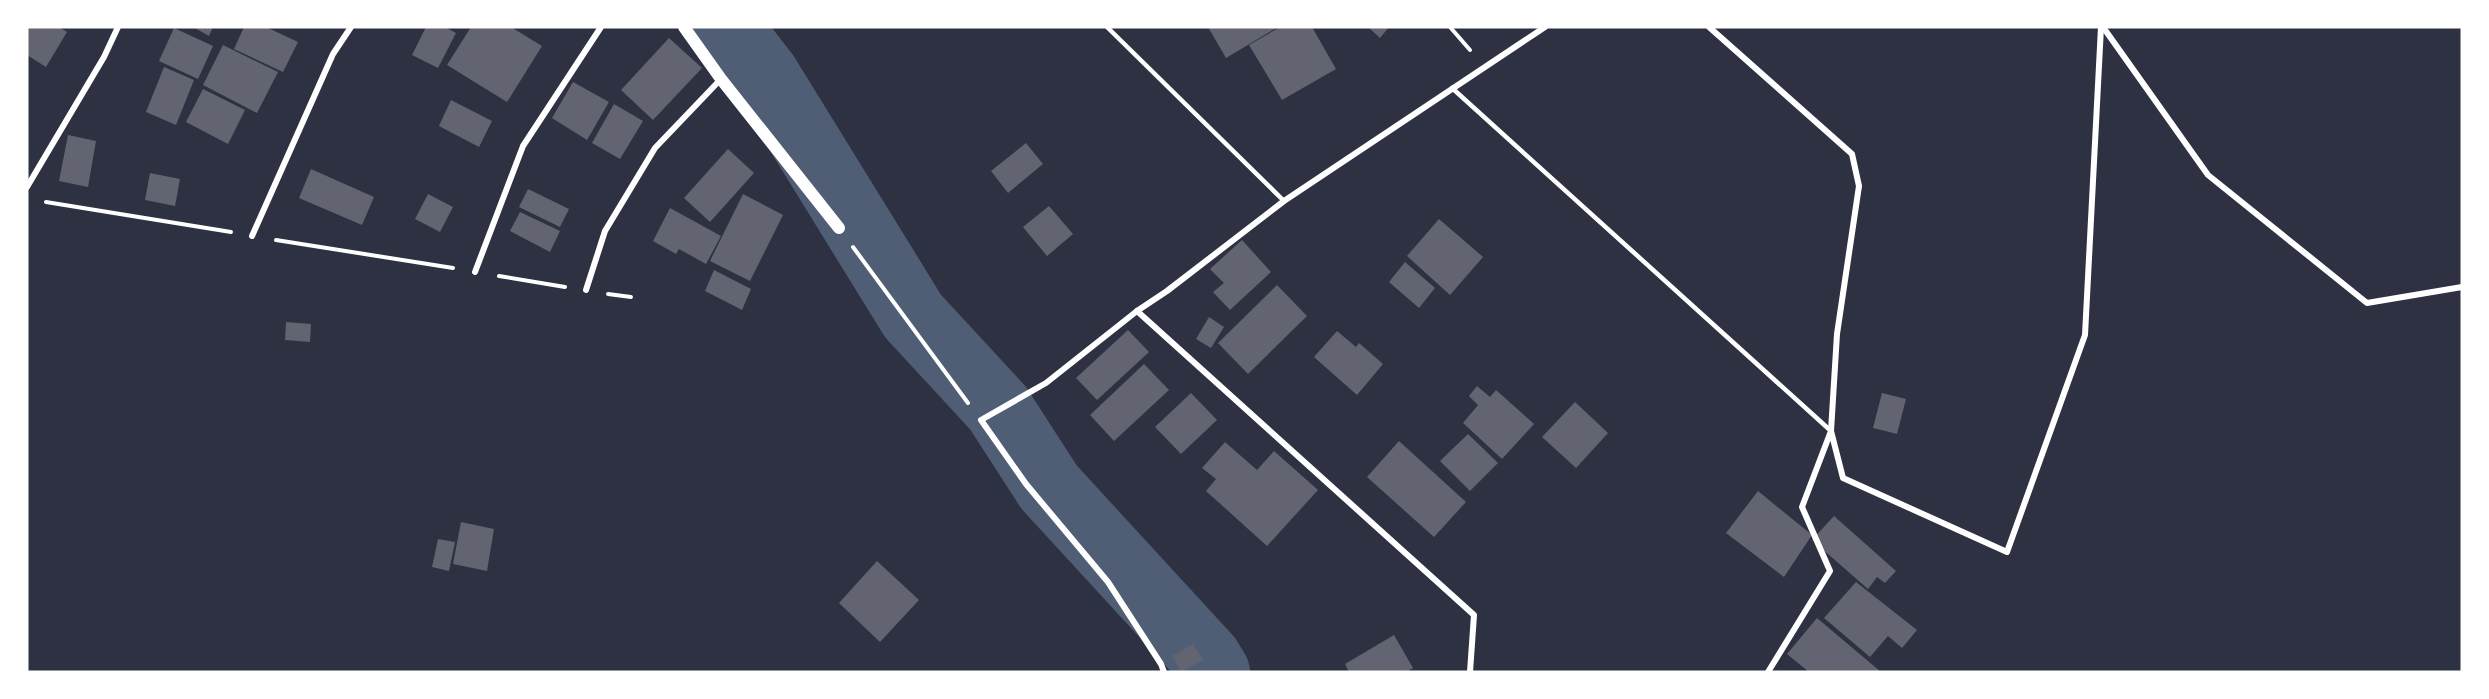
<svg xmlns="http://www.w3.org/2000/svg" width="2489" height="699" viewBox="0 0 2489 699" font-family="'PT Sans Narrow',sans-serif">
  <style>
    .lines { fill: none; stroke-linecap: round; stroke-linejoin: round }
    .river { stroke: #4f5d75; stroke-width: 70 }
    .building { fill: #626471 }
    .path { stroke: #fff; stroke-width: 4 }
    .service { stroke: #fff; stroke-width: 4.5 }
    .minor { stroke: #fff; stroke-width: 6 }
    .secondary { stroke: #fff; stroke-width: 12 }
  </style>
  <rect width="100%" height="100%" fill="#2d3142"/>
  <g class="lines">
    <path class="river" d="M727 27 765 76 913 316 998 408 1049 487 1207 659 1215 672"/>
  </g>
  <g class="building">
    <path d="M27 27H59L67 32 46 67 27 55Z"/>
    <path d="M193 27H213L209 36Z"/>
    <path d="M244 27H266L298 42 283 72 234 49Z"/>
    <path d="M426 27H445L456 33 438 68 412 55Z"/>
    <path d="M471 27H511L542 46 507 102 447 65Z"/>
    <path d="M1208 27H1278L1226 58Z"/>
    <path d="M1280 27H1312L1336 69 1282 100 1249 45Z"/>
    <path d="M1368 27H1389L1380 38Z"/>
    <path d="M174 28 213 46 198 79 159 61Z"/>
    <path d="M669 38 702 68 653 120 621 90Z"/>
    <path d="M223 45 278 72 257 113 203 85Z"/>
    <path d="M164 67 194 80 176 125 146 112Z"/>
    <path d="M573 82 609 102 587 140 552 118Z"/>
    <path d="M203 89 245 110 228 144 186 122Z"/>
    <path d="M451 100 492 121 479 147 439 126Z"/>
    <path d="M614 104 643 121 620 159 592 143Z"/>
    <path d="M68 135 96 141 88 187 59 181Z"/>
    <path d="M1026 143 1043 164 1008 193 991 171Z"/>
    <path d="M728 149 754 173 710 222 684 198Z"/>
    <path d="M311 169 374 197 362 225 299 198Z"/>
    <path d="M150 173 180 179 175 206 145 200Z"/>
    <path d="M528 189 569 209 560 227 519 207Z"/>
    <path d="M428 194 453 207 440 232 415 219Z"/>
    <path d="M743 194 783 215 750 281 710 261Z"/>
    <path d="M1049 206 1073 234 1047 256 1023 227Z"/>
    <path d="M670 208 721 236 706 264 679 249 676 254 653 241Z"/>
    <path d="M520 212 560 231 550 252 510 231Z"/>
    <path d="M1439 219 1483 257 1450 295 1407 256Z"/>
    <path d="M1242 240 1271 272 1230 310 1213 292 1224 283 1210 269Z"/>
    <path d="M1405 262 1435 288 1419 308 1389 282Z"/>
    <path d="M714 270 751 289 742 310 705 291Z"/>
    <path d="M1277 285 1307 316 1248 374 1218 343Z"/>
    <path d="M1209 317 1224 327 1211 348 1196 339Z"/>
    <path d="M286 322 311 324 310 342 285 340Z"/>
    <path d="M1128 330 1149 352 1097 400 1076 378Z"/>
    <path d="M1337 331 1356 347 1359 343 1383 364 1357 395 1314 357Z"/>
    <path d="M1144 364 1169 390 1114 441 1090 415Z"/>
    <path d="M1477 386 1490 397 1496 390 1534 424 1502 459 1463 423 1478 405 1469 396Z"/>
    <path d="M1191 393 1217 420 1181 454 1155 427Z"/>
    <path d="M1882 393 1906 399 1897 434 1873 428Z"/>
    <path d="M1575 402 1608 433 1576 468 1542 437Z"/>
    <path d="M1468 434 1498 463 1470 491 1440 461Z"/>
    <path d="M1399 441 1466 502 1434 537 1367 477Z"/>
    <path d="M1225 442 1257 470 1274 451 1318 490 1267 546 1206 491 1216 479 1202 468Z"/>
    <path d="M1758 491 1812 535 1784 577 1726 533Z"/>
    <path d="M1834 516 1896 571 1885 583 1877 577 1868 589 1812 540Z"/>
    <path d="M461 522 494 529 487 571 453 564Z"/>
    <path d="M438 539 455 542 449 571 432 567Z"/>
    <path d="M877 561 919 600 880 642 839 603Z"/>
    <path d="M1856 582 1917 630 1902 648 1888 636 1870 657 1824 618Z"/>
    <path d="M1817 618 1881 672H1809L1787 654Z"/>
    <path d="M1394 635 1413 668 1406 672H1349L1345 664Z"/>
    <path d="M1193 644 1203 660 1181 672 1172 656Z"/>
  </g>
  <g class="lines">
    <g class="path">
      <path d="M1450 27 1470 50"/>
      <path d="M46 202 231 232"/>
      <path d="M276 240 453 268"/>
      <path d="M853 247 968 403"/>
      <path d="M499 276 565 287"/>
      <path d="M608 294 631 297"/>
    </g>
    <g class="service">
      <path d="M1107 27 1284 201"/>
      <path d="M1452 88 1831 431"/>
    </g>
    <g class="minor">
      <path d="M1709 27 1852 154 1859 186 1837 334 1831 431"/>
      <path d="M2103 27 2208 175 2367 303 2462 287"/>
      <path d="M27 187 104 57 118 27"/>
      <path d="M252 236 333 54 351 27"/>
      <path d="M475 272 523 146 601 27"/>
      <path d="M586 290 605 231 655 148 721 79"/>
      <path d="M1137 311 1474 615 1470 672"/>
      <path d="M1164 672 1161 664 1108 582 1026 484 981 420 1046 383 1137 311 1167 291 1284 201 1545 27"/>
      <path d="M1768 672 1830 571 1802 507 1831 431 1843 478 2007 552 2085 335 2101 27"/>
    </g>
    <path class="secondary" d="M684 27 721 79 839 228"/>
  </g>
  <rect width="2489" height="699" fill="none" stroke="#ffffff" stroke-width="57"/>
</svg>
